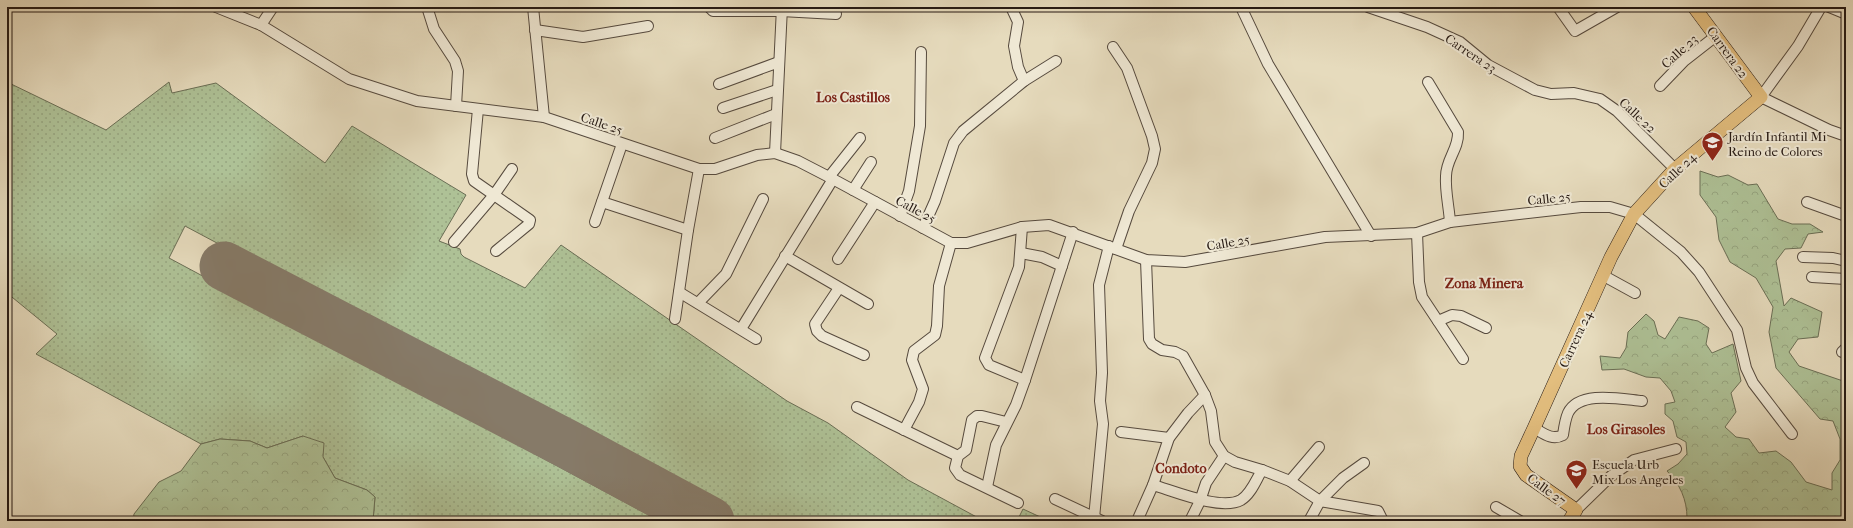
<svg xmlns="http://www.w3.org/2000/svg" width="1853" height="528" viewBox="0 0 1853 528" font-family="'IM FELL French Canon',serif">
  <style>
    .grass { fill: url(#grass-dots); stroke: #6a6e55 }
    .forest { fill: url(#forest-crowns); stroke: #6a6e55 }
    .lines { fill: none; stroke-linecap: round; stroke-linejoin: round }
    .runway { stroke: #867a68; stroke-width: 49 }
    .minor-casing { stroke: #564a3e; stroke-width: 12 }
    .major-casing { stroke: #261a14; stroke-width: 14 }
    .minor { stroke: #efe8d4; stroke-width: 10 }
    .major { stroke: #e3be7e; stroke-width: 13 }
    .labels { text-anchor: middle; stroke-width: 4; stroke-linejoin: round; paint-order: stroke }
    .street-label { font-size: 13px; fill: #261a14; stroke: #efe8d4 }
    .poi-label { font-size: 13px; fill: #261a14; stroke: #efe8d4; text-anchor: start }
    .neighbourhood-label { font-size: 14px; font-weight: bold; fill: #7a1f14; stroke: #efe8d4 }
  </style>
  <defs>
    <pattern id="grass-dots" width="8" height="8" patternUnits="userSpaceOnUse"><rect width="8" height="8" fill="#aec196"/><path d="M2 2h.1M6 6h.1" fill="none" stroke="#96a580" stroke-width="1.8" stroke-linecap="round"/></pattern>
    <pattern id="forest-crowns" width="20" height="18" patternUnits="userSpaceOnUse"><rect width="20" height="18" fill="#aec196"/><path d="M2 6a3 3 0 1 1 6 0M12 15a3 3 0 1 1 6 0" fill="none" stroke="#96a580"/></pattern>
  </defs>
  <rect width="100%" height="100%" fill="#e6dbbd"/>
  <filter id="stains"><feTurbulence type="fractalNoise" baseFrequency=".005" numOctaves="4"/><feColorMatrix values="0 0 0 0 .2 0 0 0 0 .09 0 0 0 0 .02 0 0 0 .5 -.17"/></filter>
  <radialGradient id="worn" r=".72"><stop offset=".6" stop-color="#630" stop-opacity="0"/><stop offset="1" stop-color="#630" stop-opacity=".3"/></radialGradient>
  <g class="grass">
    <path d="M7 82 106 130 169 82 172 93 216 83 325 163 352 126 466 195 439 241 460 249 461 254 464 257 525 288 561 245 787 401 828 423 908 480 984 521H739L185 226 169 258 660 521H373L375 497 367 490 335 478 323 457 303 436 267 448 250 441 220 439 201 444 36 354 57 334 7 293Z"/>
    <path d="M1023 509 1049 521H1017Z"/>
  </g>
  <g class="forest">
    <path d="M1700 171 1718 177 1728 175 1748 185 1757 184 1778 219 1792 224H1810L1823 232 1808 234 1801 248 1785 249 1776 261 1784 306 1791 298 1822 312 1818 337 1798 339 1789 352 1799 366 1846 382V521H1684L1687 518C1687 500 1680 484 1667 471L1678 464 1687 454 1686 442 1677 437 1673 421 1665 414V404L1675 402 1671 391 1660 378 1646 377 1624 369 1602 370 1600 356 1620 358 1626 348 1628 332 1646 314 1654 321 1658 335 1665 339 1679 317 1698 321 1709 328 1706 344 1712 353 1733 344 1741 381 1731 393 1736 412 1725 427 1736 437 1749 439 1759 453 1776 451 1791 462 1806 482 1832 490V473L1840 460V439L1833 421 1820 419 1776 368 1769 332 1773 307 1756 278 1730 262 1719 240 1716 217 1700 195Z"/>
    <path d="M303 436 324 443 323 457 335 478 367 490 375 497 373 521H133L134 514 159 482 181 471 201 444 220 439 250 441 267 448Z"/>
  </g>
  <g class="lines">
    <path class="runway" d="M224 266 569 445 710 521"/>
    <defs>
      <g id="minor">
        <path d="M216 7 261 25 349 79 417 101 544 117 699 169H715L757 155 775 153 798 161 829 177 951 243H967L1022 227 1049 225 1146 260 1185 262 1325 237 1417 233 1450 222 1581 207H1610L1634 214 1681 252 1699 272 1737 330 1746 368 1753 383 1792 434"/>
        <path d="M533 7 544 117"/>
        <path d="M709 7 713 11H781L836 14"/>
        <path d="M1011 7 1018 22 1014 46 1018 67 1024 81"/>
        <path d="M1241 7 1268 64 1371 236"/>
        <path d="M1368 7 1427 27 1460 42 1488 65 1535 90 1551 94 1574 93 1600 99 1617 111 1675 169"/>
        <path d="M1558 7 1575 31 1617 7"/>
        <path d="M1821 7 1798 46 1761 97 1829 130 1846 136"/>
        <path d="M1829 7 1846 14"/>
        <path d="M428 10 434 29 455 61 458 71 456 106"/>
        <path d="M261 25 273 7"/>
        <path d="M535 30 583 37 648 26"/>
        <path d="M1113 47 1127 68 1152 136 1155 149 1152 163 1129 211 1116 249"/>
        <path d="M1428 82 1458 132C1459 149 1446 159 1446 176 1445 191 1449 207 1450 222"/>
        <path d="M719 84 779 62"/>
        <path d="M1660 86 1684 61 1716 36"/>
        <path d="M723 108 777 90"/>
        <path d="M478 109 472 174 474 181 530 220 529 224 496 251"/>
        <path d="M715 138 776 114"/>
        <path d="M775 153 782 7"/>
        <path d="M829 177 860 138"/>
        <path d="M853 190 871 162"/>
        <path d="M602 202 688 230"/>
        <path d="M1807 202 1846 216"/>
        <path d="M900 216 909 191 920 126 921 52"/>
        <path d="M595 222 622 144"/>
        <path d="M1022 227 1019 267 985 358 989 365 1025 380"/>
        <path d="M923 228 935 201 954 143 963 131 1024 81 1056 61"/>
        <path d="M1417 233 1419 282 1422 297 1463 359"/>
        <path d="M454 242 494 195 512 169"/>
        <path d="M1021 253 1042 257 1062 266"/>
        <path d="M785 256 868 304"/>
        <path d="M1803 257 1833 258 1846 261"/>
        <path d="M838 259 875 202"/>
        <path d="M1146 260 1149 339 1152 344 1162 350 1175 352 1183 356 1205 395 1211 411 1215 442 1224 456 1235 462 1262 470 1290 481 1320 501 1378 511 1383 521"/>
        <path d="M1604 276 1635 293"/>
        <path d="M1812 277 1846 279"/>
        <path d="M839 288 815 324 817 331 822 336 864 355"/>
        <path d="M679 292 756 339"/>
        <path d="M698 303 726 274 763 199"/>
        <path d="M675 319 688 230 699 169"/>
        <path d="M1438 321 1452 315 1461 316 1486 328"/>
        <path d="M741 329 833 179"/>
        <path d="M1842 352 1846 348"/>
        <path d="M857 407 958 456"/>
        <path d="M1006 422 982 416H977L972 420 966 450 958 456 955 468 960 475 1018 503"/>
        <path d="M1534 428C1543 433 1552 441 1563 435 1564 428 1565 420 1568 413 1579 390 1621 399 1642 401"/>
        <path d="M904 430 919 402 923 389 912 360 914 351 935 335 937 326 939 286 951 243"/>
        <path d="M1121 432 1169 438"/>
        <path d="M1290 481 1319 447"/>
        <path d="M1153 485C1174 491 1221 511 1241 500 1251 494 1256 480 1262 470"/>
        <path d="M987 487 996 445 1016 405 1025 380 1073 232"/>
        <path d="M1055 499 1102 521"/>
        <path d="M1496 507 1520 521"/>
        <path d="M1576 510 1611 476 1634 460 1676 449"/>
        <path d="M1094 518 1103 424 1100 401 1102 373 1099 285 1109 246"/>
        <path d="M1137 521 1153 485 1169 438 1188 413 1205 395"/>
        <path d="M1190 521 1200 501 1206 483 1224 456"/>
        <path d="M1309 521 1320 501 1343 478 1364 463"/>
      </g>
      <path id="major" d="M1569 521 1576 510 1526 475 1520 466 1521 456 1534 428 1611 257 1634 214 1675 169 1761 97 1694 7"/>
    </defs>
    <use href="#minor" class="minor-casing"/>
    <use href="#major" class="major-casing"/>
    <use href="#minor" class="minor"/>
    <use href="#major" class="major"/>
  </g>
  <defs>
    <symbol id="school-pin" viewBox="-11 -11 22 30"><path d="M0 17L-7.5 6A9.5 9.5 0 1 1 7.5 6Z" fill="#8f2418" stroke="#efe8d4"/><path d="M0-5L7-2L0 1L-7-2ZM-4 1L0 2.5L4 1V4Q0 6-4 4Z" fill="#fff"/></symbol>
  </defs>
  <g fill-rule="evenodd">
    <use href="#school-pin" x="1700" y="130" width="25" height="34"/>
    <use href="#school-pin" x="1564" y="458" width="25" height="34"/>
  </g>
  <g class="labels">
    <g class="street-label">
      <text transform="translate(1679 51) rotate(-42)" y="5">Calle 23</text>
      <text transform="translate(1728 52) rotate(54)" y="5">Carrera 22</text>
      <text transform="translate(1471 53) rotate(34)" y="5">Carrera 23</text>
      <text transform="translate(1638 115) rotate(43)" y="5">Calle 22</text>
      <text transform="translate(602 123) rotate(19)" y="5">Calle 25</text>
      <text transform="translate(1677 170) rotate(-43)" y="5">Calle 24</text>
      <text transform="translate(1549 198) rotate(-6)" y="5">Calle 25</text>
      <text transform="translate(916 209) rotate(28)" y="5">Calle 25</text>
      <text transform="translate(1228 242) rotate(-10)" y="5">Calle 25</text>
      <text transform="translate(1575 339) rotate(-65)" y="5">Carrera 24</text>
      <text transform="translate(1547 489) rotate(36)" y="5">Calle 27</text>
    </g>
    <g class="poi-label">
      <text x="1728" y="141">Jardín Infantil Mi<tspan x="1728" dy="15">Reino de Colores</tspan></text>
      <text x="1592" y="469">Escuela Urb<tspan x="1592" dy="15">Mix Los Angeles</tspan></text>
    </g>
    <g class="neighbourhood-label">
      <text x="853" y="102">Los Castillos</text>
      <text x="1484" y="288">Zona Minera</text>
      <text x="1626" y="434">Los Girasoles</text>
      <text x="1181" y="473">Condoto</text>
    </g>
  </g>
  <rect width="1853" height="528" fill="none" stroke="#e6dbbd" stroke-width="24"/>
  <rect x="8" y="8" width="1837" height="512" fill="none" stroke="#261a14" stroke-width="2"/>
  <rect x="12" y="12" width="1829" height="504" fill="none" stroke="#261a14"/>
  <rect width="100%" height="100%" filter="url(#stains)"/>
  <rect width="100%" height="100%" fill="url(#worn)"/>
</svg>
